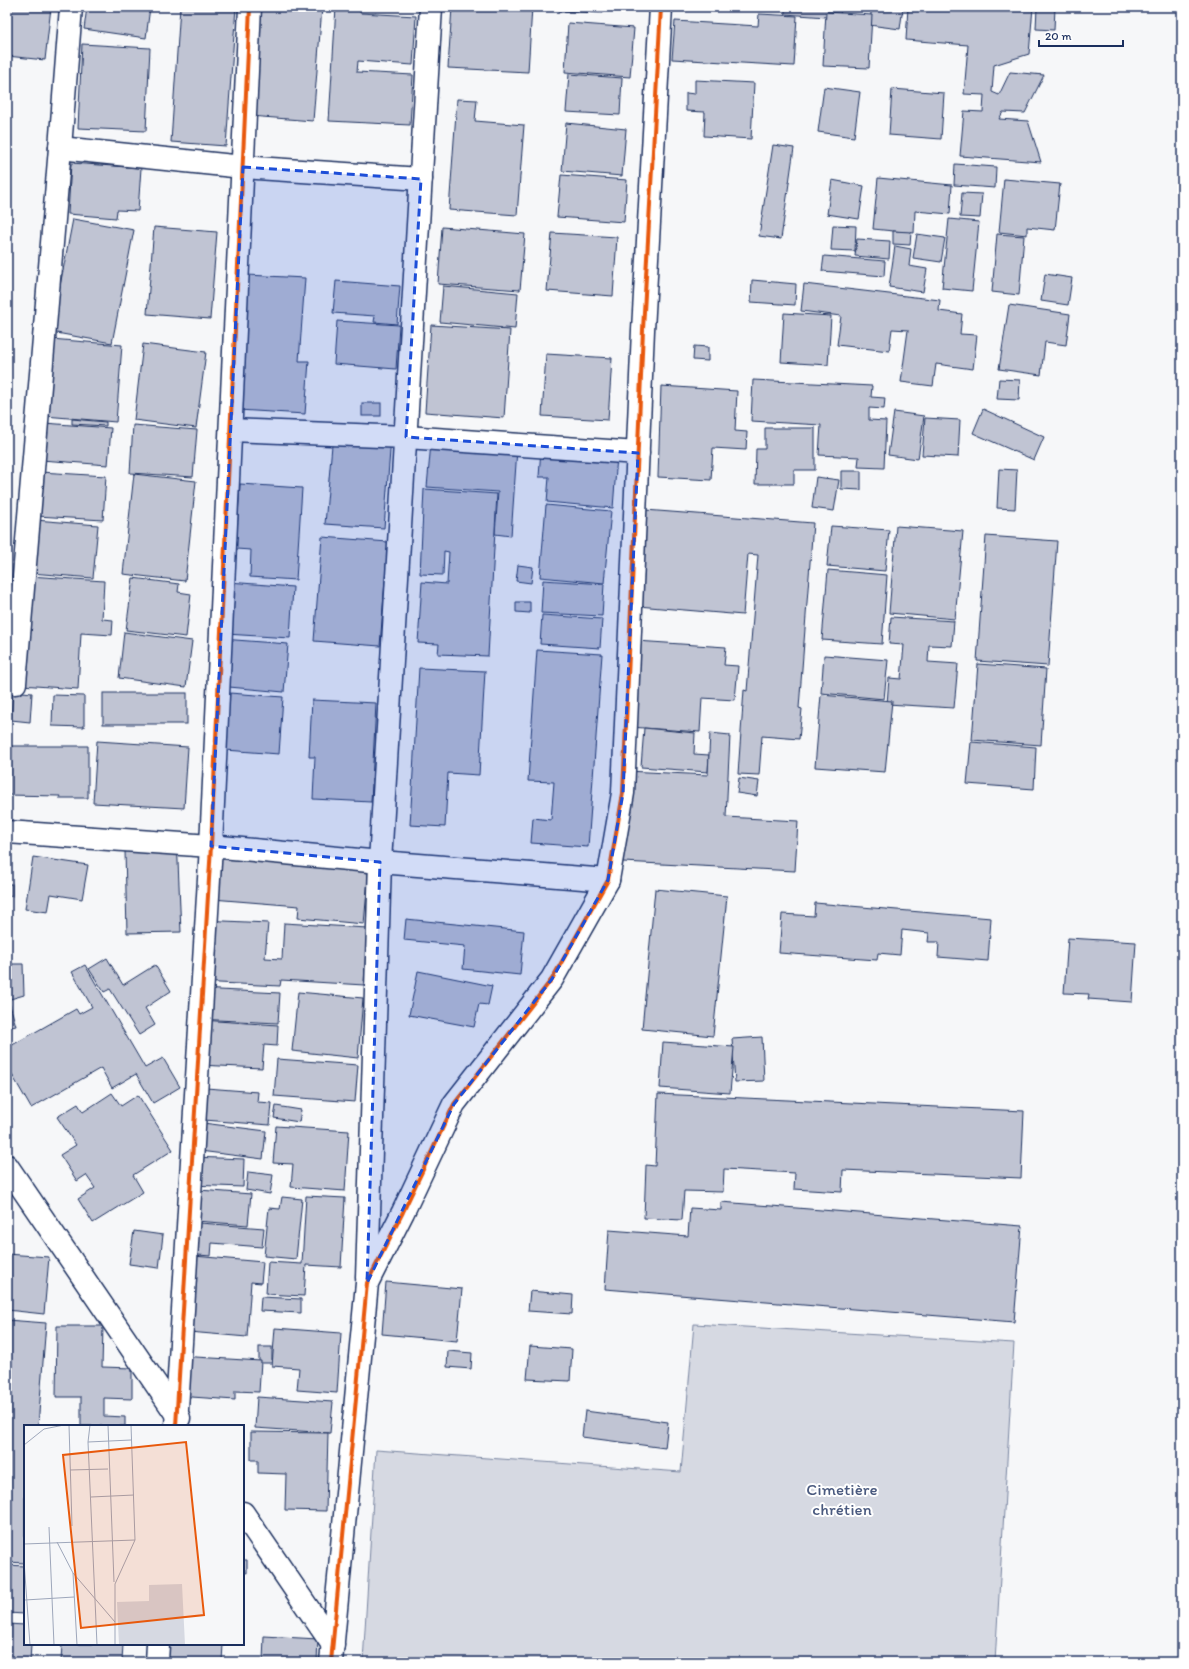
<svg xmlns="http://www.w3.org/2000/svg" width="1189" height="1669" viewBox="0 0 1189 1669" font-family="Itim,sans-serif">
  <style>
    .green { fill: #d6d9e2; stroke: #7884a0 }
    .building { fill: #c0c4d3; stroke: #1b2f5e }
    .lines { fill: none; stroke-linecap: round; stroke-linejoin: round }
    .minor-casing { stroke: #1b2f5e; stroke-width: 25 }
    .minor { stroke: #fff; stroke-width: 22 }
    .cycleway-casing { stroke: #fff; stroke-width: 6 }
    .cycleway { stroke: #e8590c; stroke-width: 4 }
    .marked { fill: #1d4ed8; fill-opacity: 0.2; stroke: #1d4ed8; stroke-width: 3; stroke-dasharray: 8 5; stroke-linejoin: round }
    .labels { text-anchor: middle; stroke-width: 4; stroke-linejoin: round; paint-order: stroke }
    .park-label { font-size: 17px; fill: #4a5a7f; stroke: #fff }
    .inset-road { fill: none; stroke: #9ea7bb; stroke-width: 1 }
    .view { fill: #e8590c; fill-opacity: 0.15; stroke: #e8590c; stroke-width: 2 }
    .inset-edge { fill: none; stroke: #1b2f5e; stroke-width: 2 }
  </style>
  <rect width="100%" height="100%" fill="#f6f7f9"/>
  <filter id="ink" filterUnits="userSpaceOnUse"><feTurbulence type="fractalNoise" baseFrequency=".025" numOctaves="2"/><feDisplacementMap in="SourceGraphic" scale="8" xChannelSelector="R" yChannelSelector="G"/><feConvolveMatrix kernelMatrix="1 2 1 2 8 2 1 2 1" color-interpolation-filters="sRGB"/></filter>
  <g filter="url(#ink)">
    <path class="green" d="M694 1324 1014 1343 995 1662H363L376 1450 681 1472Z"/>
    <g class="building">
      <path d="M7 7H51L45 60 7 56Z"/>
      <path d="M87 7H150L146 38 84 29Z"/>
      <path d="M180 7H236L226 146 171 142Z"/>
      <path d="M260 7H322L313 121 250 116Z"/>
      <path d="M336 7H361L360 13 416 16 413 65 358 61 357 72 413 75 410 125 329 121Z"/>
      <path d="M452 7H532L528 72 448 68Z"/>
      <path d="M560 7H604L603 13 559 11Z"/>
      <path d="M785 7H841L840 18 785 14Z"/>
      <path d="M872 7H903L900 29 869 25Z"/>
      <path d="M908 7H1033L1029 54 994 65 992 92 999 95 1010 72 1044 75 1025 113 1003 112 999 119 1028 121 1041 162 960 156 964 111 983 112 984 95 964 94 968 45 906 40Z"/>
      <path d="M1037 7H1055L1054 30 1036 29Z"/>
      <path d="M826 12 872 15 869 68 823 66Z"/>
      <path d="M759 14 797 16 794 66 672 59 675 21 758 26Z"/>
      <path d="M568 23 634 28 630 77 565 72Z"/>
      <path d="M82 44 150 48 146 131 78 128Z"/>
      <path d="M569 74 622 78 620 115 566 112Z"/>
      <path d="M695 80 754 83 751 139 704 136 705 112 686 111V93L695 94Z"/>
      <path d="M824 87 860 92 854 137 818 132Z"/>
      <path d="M892 89 944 93 941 139 889 135Z"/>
      <path d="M457 99 477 100 475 121 524 125 517 215 449 210Z"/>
      <path d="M566 123 626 129 622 176 562 171Z"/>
      <path d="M773 145 794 148 781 239 759 236Z"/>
      <path d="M71 163 141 168 138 211 117 210 116 218 68 214Z"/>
      <path d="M955 164 996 167 995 188 954 185Z"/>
      <path d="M561 175 627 180 624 222 557 217Z"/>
      <path d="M878 178 952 185 950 214 915 211 914 233 873 229Z"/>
      <path d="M1004 179 1060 184 1055 230 1027 227V235L999 232Z"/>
      <path d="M832 180 864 186 859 219 827 214Z"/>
      <path d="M962 193 982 194 980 218 960 217Z"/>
      <path d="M73 219 134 230 112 343 51 332Z"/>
      <path d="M949 219 979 222 972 291 942 288Z"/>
      <path d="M833 225 856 226 855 251 831 250Z"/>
      <path d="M154 227 217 232 210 319 147 314Z"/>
      <path d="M442 227 525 234 520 290 438 284Z"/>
      <path d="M893 231 911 232 910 245 893 244Z"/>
      <path d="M552 233 617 237 613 296 547 291Z"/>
      <path d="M917 234 945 238 941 262 913 258Z"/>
      <path d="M997 234 1024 236 1019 295 992 292Z"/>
      <path d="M857 239 890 241 889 259 855 256Z"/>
      <path d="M895 246 911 249 909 266 927 269 923 292 889 287Z"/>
      <path d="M824 256 885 261 884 276 822 271Z"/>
      <path d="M1045 274 1072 278 1068 305 1041 301Z"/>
      <path d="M247 275 305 278 299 361H309L305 414 238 410Z"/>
      <path d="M752 280 796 284 795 305 751 302Z"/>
      <path d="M336 281 400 286 397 324 374 322 375 316 333 313Z"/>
      <path d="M804 284 940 300 939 311 962 314 960 334 977 335 973 369 936 364 933 386 901 382 908 330 892 329 889 351 837 345 841 316 801 311Z"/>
      <path d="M443 286 518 293 515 329 440 322Z"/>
      <path d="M1009 305 1070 314 1066 345 1045 342 1041 375 999 369Z"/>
      <path d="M784 313 831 316 828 365 781 362Z"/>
      <path d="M337 321 399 325 396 369 334 364Z"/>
      <path d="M431 325 510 330 504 418 425 412Z"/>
      <path d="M51 339 122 345 116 422 45 416Z"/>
      <path d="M143 344 206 352 196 428 134 420Z"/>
      <path d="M694 346 708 347V361L693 360Z"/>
      <path d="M546 354 612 358 608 420 542 416Z"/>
      <path d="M999 379 1020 380 1019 400 997 399Z"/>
      <path d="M753 380 872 386 871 397 885 398 884 409 869 408V420L886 421 884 468 858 467 859 457 819 455 821 425 751 421Z"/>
      <path d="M661 386 737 391 735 431 747 432 746 450 713 448 711 480 658 477Z"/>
      <rect x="362" y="403" width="19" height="13"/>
      <path d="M983 409 1044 437 1034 460 973 433Z"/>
      <path d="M894 412 924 416 918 459 888 455Z"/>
      <path d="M925 418 960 420 958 457 922 455Z"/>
      <path d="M72 419 106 422V426L72 424Z"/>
      <path d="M44 423 111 428 108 465 41 460Z"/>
      <path d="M133 425 197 430 193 477 130 473Z"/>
      <path d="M765 428H815V470H794V484H755L756 449H765Z"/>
      <path d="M333 434 391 438 384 528 325 524Z"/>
      <path d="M431 443 517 449 511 536 495 534 498 492 427 487Z"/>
      <path d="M541 449 617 456 613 508 547 502 549 477H539Z"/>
      <path d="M999 469 1017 470 1015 509 997 508Z"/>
      <path d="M841 471H861V490L841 489Z"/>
      <path d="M40 472 106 476 103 520 37 516Z"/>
      <path d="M134 474 196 481 185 581 123 574Z"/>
      <path d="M816 477 839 480 834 511 812 508Z"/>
      <path d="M240 484 302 488 296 580 250 577 251 550 236 549Z"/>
      <path d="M424 489 497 494 488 656 438 654 439 644 418 643 422 582 447 584 449 552 444 551 443 575 420 574Z"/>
      <path d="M546 505 611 511 604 583 540 577Z"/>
      <path d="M645 510 813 523 799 708 802 709 799 739 762 736 759 775 738 774 744 690 747 691 758 555 748 554 743 615 638 606Z"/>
      <path d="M35 520 98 525 93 578 31 573Z"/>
      <path d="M831 526 889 530 885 571 827 566Z"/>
      <path d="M896 526 963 531 955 619 889 613Z"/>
      <path d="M986 536 1057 541 1048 666 977 661Z"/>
      <path d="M322 537 388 542 380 646 314 641Z"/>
      <path d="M518 565 533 567 531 583 516 581Z"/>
      <path d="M828 570 887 575 882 644 822 640Z"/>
      <path d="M29 576 104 581 102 619 113 620 112 635 81 633 78 689 21 685Z"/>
      <path d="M133 578 179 584 178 592 191 594 186 637 126 630Z"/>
      <path d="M543 580 604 584 602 616 541 613Z"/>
      <path d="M229 582 293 587 290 638 226 634Z"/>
      <path d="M516 602H530V613L516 612Z"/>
      <path d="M542 615 602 619 600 648 540 644Z"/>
      <path d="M891 617 954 621 952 646 929 645 928 662 958 664 954 708 887 704 889 678 901 679 904 645 889 644Z"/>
      <path d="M124 632 192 641 186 687 119 678Z"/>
      <path d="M222 639 288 644 284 692 218 686Z"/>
      <path d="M636 641 726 647 724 665 738 666 735 700 702 698 700 732 630 727Z"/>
      <path d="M537 650 602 654 588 847 531 843 533 818 551 820 554 782 528 781Z"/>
      <path d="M824 655 888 660 884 699 821 693Z"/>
      <path d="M978 664 1046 669 1041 745 972 740Z"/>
      <path d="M419 668 485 671 479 775 448 773 445 827 410 825Z"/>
      <path d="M13 691 32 693 30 722 11 720Z"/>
      <path d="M216 692 283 697 279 754 212 749Z"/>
      <rect x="103" y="693" width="84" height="31"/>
      <path d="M53 695 84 696V727L52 726Z"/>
      <path d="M821 695 892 701 885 772 815 767Z"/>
      <path d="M312 700 376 703 371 802 313 799 315 757H309Z"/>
      <path d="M644 728 695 733 694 754 709 755 708 772 641 767Z"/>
      <path d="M710 733 730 735 726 817 798 821 795 871 623 862 627 771 708 775Z"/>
      <path d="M97 741 188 747 184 808 93 803Z"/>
      <path d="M971 742 1036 747 1034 789 967 784Z"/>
      <path d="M7 746H88V798H59L60 796 7 795Z"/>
      <path d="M739 778 759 781 757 796 737 793Z"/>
      <path d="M177 838 181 932 127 933 125 851Z"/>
      <path d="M204 846 370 856 364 924 298 918 299 906 200 898Z"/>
      <path d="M33 857 88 865 82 899 51 894 48 912 25 909Z"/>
      <rect x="7" y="884" width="5" height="12"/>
      <path d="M655 889 727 896 713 1036 642 1029Z"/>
      <path d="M815 903 991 918 988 961 938 957 939 942H928L929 933 902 930 900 955 878 953 877 960 779 953 782 914 814 916Z"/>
      <path d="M406 919 524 931 520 975 463 969 465 946 404 940Z"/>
      <path d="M202 920 268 923 265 958 282 959 284 923 367 928 364 985 281 980 280 986 199 982Z"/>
      <path d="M1068 938 1136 942 1132 1002 1088 999 1089 994 1064 993Z"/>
      <path d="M107 958 123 985 155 965 171 991 145 1008 155 1025 139 1035 110 989 104 992 89 969Z"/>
      <path d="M7 964H23L24 995 7 1000Z"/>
      <path d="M85 965 145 1068 163 1058 180 1087 153 1103 136 1074 112 1088 101 1068 31 1108 7 1066V1048L76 1009 79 1014 92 1007 72 972Z"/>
      <path d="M418 971 492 986 488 1005 479 1004 474 1027 409 1015Z"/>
      <path d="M199 989 280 993 278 1023 197 1019Z"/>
      <path d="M298 992 363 998 358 1058 292 1051Z"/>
      <path d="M7 1005H10L16 1026 7 1028Z"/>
      <path d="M201 1020 278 1025 277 1046 264 1045 262 1068 199 1065Z"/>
      <path d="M762 1037 764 1081 735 1082 732 1039Z"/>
      <path d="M663 1042 734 1047 730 1093 660 1088Z"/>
      <path d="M277 1059 358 1065 355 1102 274 1096Z"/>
      <path d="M193 1087 258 1092 257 1102 272 1103 270 1125 191 1119Z"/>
      <path d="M112 1093 121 1106 138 1095 173 1150 133 1175 143 1192 93 1223 78 1199 95 1188 86 1175 77 1181 60 1155 76 1145 57 1117 78 1104 83 1112Z"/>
      <path d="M658 1094 1024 1111 1021 1178 843 1170 842 1192 794 1189 795 1173 724 1169 723 1192 684 1191 682 1220 644 1218 646 1165 655 1166Z"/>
      <path d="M276 1106 301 1110 299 1122 274 1118Z"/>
      <path d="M195 1122 266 1131 263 1159 192 1150Z"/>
      <path d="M276 1126 349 1131 345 1191 291 1187 293 1164 273 1163Z"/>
      <path d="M192 1157 244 1159 243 1187 190 1185Z"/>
      <path d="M248 1172 273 1175 270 1194 246 1190Z"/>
      <path d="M186 1189 251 1194 248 1225 183 1220Z"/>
      <path d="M306 1196 345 1198 341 1267 306 1265 304 1296 266 1294 268 1262 302 1264Z"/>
      <path d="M282 1197 302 1199 296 1259 264 1256 269 1208 280 1209Z"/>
      <path d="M721 1202 1022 1226 1014 1322 605 1289 609 1230 688 1236 690 1208 721 1210Z"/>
      <path d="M187 1222 264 1228 262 1247 212 1243 211 1256 185 1254Z"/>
      <path d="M134 1231 163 1235 159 1268 129 1264Z"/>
      <path d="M7 1254 49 1257 44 1314 7 1310Z"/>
      <path d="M182 1255 263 1262 261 1283 251 1282 247 1337 177 1331Z"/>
      <path d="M386 1282 462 1289 457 1341 382 1334Z"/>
      <path d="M530 1291 573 1295 572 1314 528 1311Z"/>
      <path d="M261 1297 301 1299V1313L260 1311Z"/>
      <path d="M7 1320 46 1323 38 1426H25V1563L7 1562Z"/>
      <path d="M57 1326H103L102 1367 132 1368V1399L104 1398V1416L125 1417V1426H81V1397H56Z"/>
      <path d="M275 1328 341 1333 337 1393 297 1390 299 1368 272 1366Z"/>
      <path d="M530 1346 572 1349 570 1381 527 1379Z"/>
      <rect x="259" y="1347" width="13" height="16"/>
      <path d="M448 1351 472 1353 471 1369 447 1367Z"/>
      <path d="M179 1356 261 1361 259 1392 235 1391V1400L177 1396Z"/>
      <path d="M257 1397 333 1402 330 1433 255 1428Z"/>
      <path d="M585 1411 668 1422 665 1448 582 1437Z"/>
      <path d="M251 1432 328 1433 326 1511 285 1510 286 1474 258 1473V1460H251Z"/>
      <path d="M243 1560H247V1573L243 1572Z"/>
      <path d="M7 1565 25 1566V1614L7 1613Z"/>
      <path d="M7 1624 25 1625V1644H31L30 1662H7Z"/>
      <path d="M264 1636 318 1639 317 1662H263Z"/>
      <path d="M62 1644H123L122 1662H61Z"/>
      <path d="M167 1644H223L222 1662H166Z"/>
    </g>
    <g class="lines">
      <defs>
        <g id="minor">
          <path d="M60 148 243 167 421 179"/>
          <path d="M231 430 406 437 638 453"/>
          <path d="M15 683 60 148 71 7"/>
          <path d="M7 832 211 846 380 862 608 880"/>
          <path d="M7 1166 179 1418"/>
          <path d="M367 1278 380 862 431 7"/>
          <path d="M176 1426 211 846 250 7"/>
          <path d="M243 1513 333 1645"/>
          <path d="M157 1662 158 1644"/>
          <path d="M331 1662 367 1283 403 1212 454 1104 552 979 608 880 623 793 643 330 661 7"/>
        </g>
      </defs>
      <use href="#minor" class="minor-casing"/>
      <use href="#minor" class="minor"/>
      <defs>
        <g id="cycleway">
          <path d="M176 1426 211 846 250 7"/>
          <path d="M331 1662 367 1283 403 1212 454 1104 552 979 608 880 623 793 643 330 661 7"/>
        </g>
      </defs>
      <use href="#cycleway" class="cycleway-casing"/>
      <use href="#cycleway" class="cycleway"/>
    </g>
  </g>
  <path class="marked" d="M243 167 421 179 406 437 638 453 623 793 608 880 552 979 454 1104 367 1283 380 862 211 846Z"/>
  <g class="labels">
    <g class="park-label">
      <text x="842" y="1495">Cimetière<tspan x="842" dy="20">chrétien</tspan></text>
    </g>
  </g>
  <g transform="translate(24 1425)">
    <rect width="220" height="220" fill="#f6f7f9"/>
    <path d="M158 159 161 220H95L93 177 125 176V160Z" fill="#d6d9e2"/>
    <path class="inset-road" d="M45 0 48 101M66 0 64 17 73 220M84 0 90 157M64 17 107 15M0 20 20 4 40 0M46 45 84 44M67 72 110 70M25 102 30 220M33 117 49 148 91 197M0 119 111 115M0 136 6 220M49 148 53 220M1 175 50 172M91 220V159L111 115 107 0"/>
    <path class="view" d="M162 17 180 190 57 203 39 30Z"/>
    <rect width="220" height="220" class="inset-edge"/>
  </g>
  <rect width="1189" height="1669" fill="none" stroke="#fff" stroke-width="24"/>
  <rect x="12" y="12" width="1165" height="1645" fill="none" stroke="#1b2f5e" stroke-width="1.5" filter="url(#ink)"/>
  <path d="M1039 40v6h84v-6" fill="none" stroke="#1b2f5e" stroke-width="2"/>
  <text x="1045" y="40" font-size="12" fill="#1b2f5e" stroke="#ffffff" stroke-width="3" paint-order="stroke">20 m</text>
</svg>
